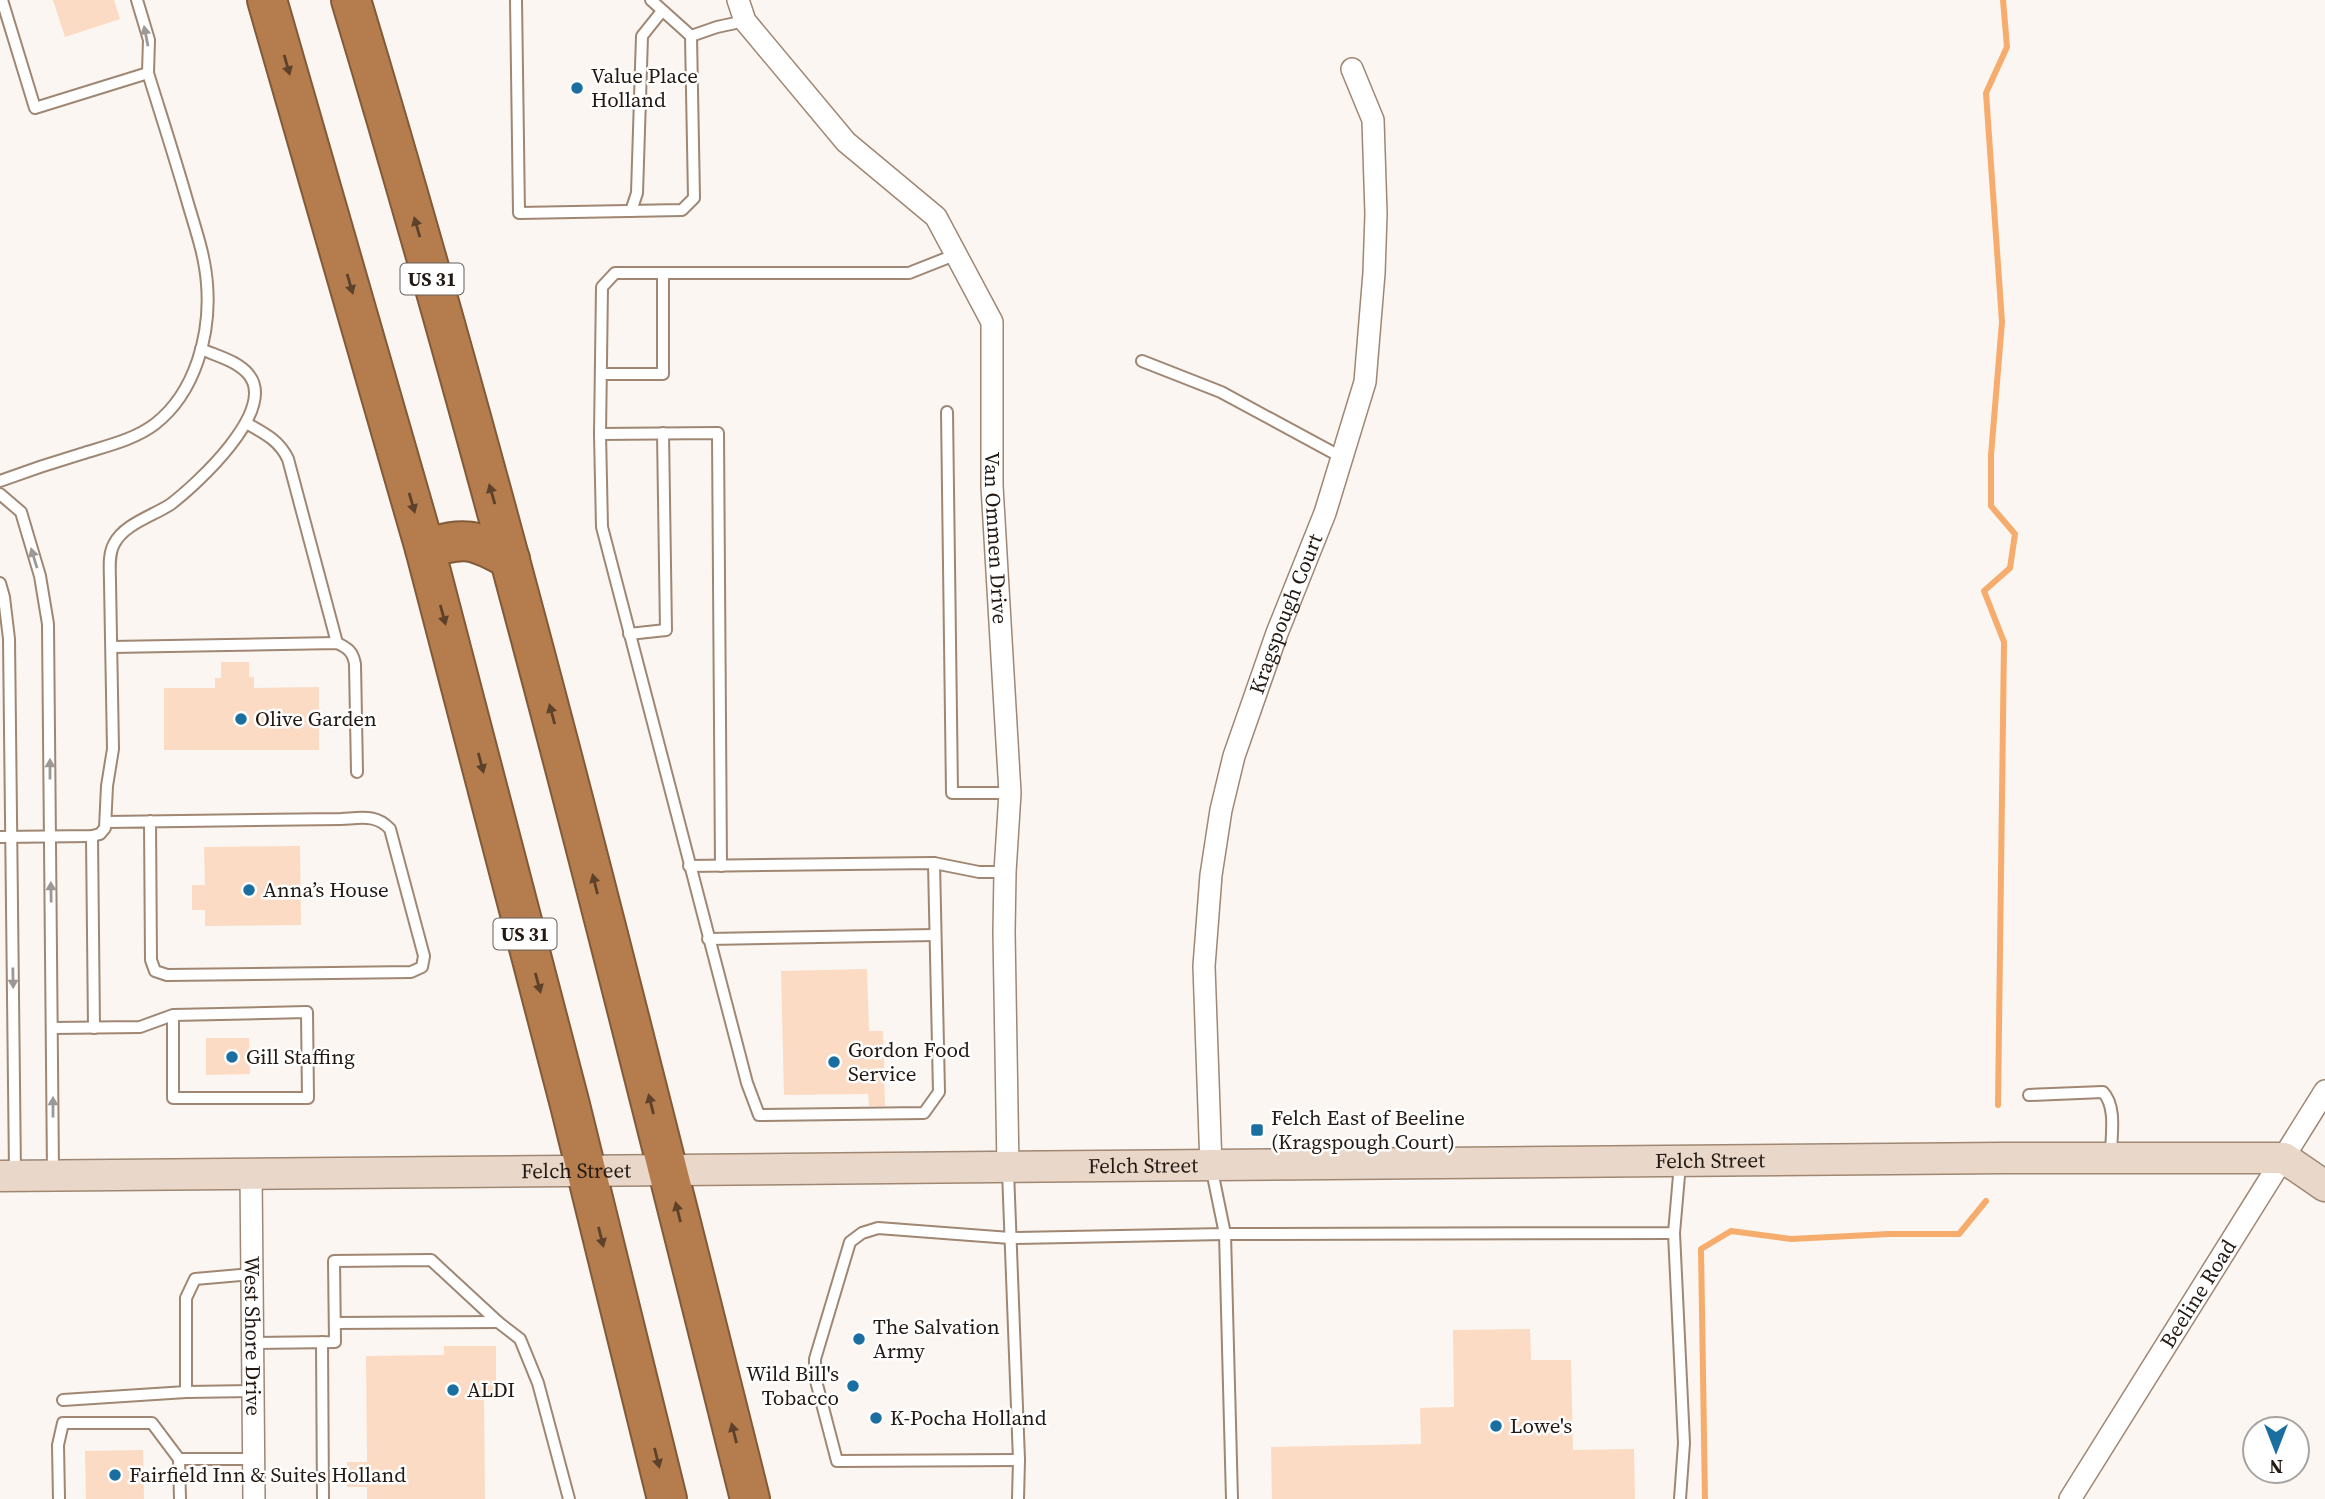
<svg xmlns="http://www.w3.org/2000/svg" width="2325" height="1499" viewBox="0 0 2325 1499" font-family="'Source Serif 4',serif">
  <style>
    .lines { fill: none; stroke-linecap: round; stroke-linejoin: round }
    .stream { stroke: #f6ac6c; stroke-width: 6 }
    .building { fill: #fbdbc3 }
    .lane-casing { stroke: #9f8773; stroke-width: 14 }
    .street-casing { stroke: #9f8773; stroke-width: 24 }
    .secondary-casing { stroke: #9f8773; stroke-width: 33 }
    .highway-casing { stroke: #825a38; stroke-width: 42 }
    .lane { stroke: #fff; stroke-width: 10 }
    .street { stroke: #fff; stroke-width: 21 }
    .secondary { stroke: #e9d8ca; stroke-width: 30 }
    .highway { stroke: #b57d4d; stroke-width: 38 }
    .oneway { fill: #9c9894 }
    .oneway2 { fill: #5d412a }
    .poi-dot { fill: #1b6fa0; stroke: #fff; stroke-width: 2.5 }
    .labels { text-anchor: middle; stroke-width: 5; stroke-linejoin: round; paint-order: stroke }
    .shield { fill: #fff; stroke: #655e59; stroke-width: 2 }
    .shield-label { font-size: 19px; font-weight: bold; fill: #231912 }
    .poi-label { font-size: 21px; fill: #231912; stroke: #fff; text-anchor: start }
    .street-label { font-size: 21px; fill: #231912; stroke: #fff }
  </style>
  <rect width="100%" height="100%" fill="#fbf6f1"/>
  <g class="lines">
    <g class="stream">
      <path d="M1998 1105 2004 642 1984 591 2010 568 2015 534 1991 506V455L2002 322 1986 93 2007 47 2003 0"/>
      <path d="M1705 1499 1701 1249 1731 1231 1791 1239 1889 1234H1959L1986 1201"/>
    </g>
  </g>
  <g class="building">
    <path d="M53 0H114L120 19 65 37Z"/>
    <path d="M221 662H249V677H254V688L319 687V750H164V688H215V678H221Z"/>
    <path d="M300 846 301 925 205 926V910H192V885H205L204 847Z"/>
    <path d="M867 969 869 1031H883L885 1106H869L868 1094 784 1095 781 971Z"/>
    <path d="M206 1038H249L250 1074 206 1075Z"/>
    <path d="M1530 1329 1531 1360H1571L1573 1450 1634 1449 1635 1499H1272L1271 1447 1421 1444 1420 1408 1454 1407 1453 1330Z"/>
    <path d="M444 1346H496V1397H484L485 1499H367V1487H347V1462H367L366 1356 444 1355Z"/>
    <path d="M143 1450 144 1499H86L85 1451Z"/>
  </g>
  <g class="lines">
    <defs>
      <g id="lane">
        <path d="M137 0 149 40 148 73"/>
        <path d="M516 0 519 213 682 210 694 198 691 36 651 0"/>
        <path d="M691 36 717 27 745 21"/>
        <path d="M631 211 637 193 642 36 662 11"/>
        <path d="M1142 361 1221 392 1343 458"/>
        <path d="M601 374H663V273"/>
        <path d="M947 412 952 793H1010"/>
        <path d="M246 423C264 433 279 440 288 459L337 643"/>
        <path d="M600 434 718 433 721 866"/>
        <path d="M0 481C27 471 54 462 81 454 106 446 134 440 155 424 196 392 211 333 207 284 205 255 195 228 187 200 175 158 161 115 148 73L35 108 2 0"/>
        <path d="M0 494 21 512 40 576 48 624 53 1172"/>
        <path d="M0 583 4 597 9 639 15 1173"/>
        <path d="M629 634 666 630 663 433"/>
        <path d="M112 647 337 643C348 648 353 652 355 664L357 772"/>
        <path d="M107 822 341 819C361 818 376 814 390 829L424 956 422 967 411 972 167 975 155 971 151 960 150 821"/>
        <path d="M92 836 94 1028"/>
        <path d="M0 837 92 836 100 834 105 828 107 786 113 749 110 582C110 570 108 555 114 544 124 524 153 516 171 504 197 484 277 411 249 375 238 361 217 356 201 349"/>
        <path d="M934 863 939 1092 924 1113 759 1115 747 1083 602 527 600 434 602 287 615 273H909L957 254"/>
        <path d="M689 866 934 863 979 872H1005"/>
        <path d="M708 939 935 935"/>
        <path d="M53 1028 140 1027 173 1015 307 1012 308 1098H173V1015"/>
        <path d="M2029 1095 2103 1092C2117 1107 2111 1136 2111 1155"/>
        <path d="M1008 1171 1019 1460 1018 1499"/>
        <path d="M1674 1233 1684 1443 1680 1499"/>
        <path d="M335 1323 498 1322"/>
        <path d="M322 1342 323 1499"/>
        <path d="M252 1343 335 1342 334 1261 431 1260 498 1322 520 1339 538 1383 569 1499"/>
        <path d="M186 1392V1298L195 1279 252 1274"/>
        <path d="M63 1400 186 1392 253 1391"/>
        <path d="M179 1459H254"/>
        <path d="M1019 1460 837 1461 815 1377V1359L850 1242 862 1233 878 1228 1010 1238 1225 1234 1211 1166"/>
        <path d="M59 1499 58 1445 63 1423H152L179 1459 180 1499"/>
        <path d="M1232 1499 1225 1234 1674 1233 1680 1164"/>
      </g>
      <g id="street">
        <path id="s1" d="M738 0 745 21 846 142 936 217 992 322V486L1010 793 1005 872 1004 932 1008 1168"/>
        <path id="s2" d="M1211 1166 1204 966 1211 875 1221 810 1234 756 1277 633 1325 513 1365 382 1374 273 1376 214 1373 120 1352 69"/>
        <path id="s3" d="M251 1173 254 1499"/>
        <path id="s4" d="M2070 1499 2325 1091"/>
      </g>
      <g id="secondary">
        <path id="s5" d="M0 1176 2003 1158H2284L2325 1186"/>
      </g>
      <g id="highway">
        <path d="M267 0 425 549 570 1105 667 1499"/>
        <path d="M351 0C500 495 625 997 750 1499"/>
        <path d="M425 549C466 536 474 539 510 559"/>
      </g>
    </defs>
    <use href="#lane" class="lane-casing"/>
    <use href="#street" class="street-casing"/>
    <use href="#secondary" class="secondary-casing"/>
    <use href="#highway" class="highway-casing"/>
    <use href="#lane" class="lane"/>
    <use href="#street" class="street"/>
    <use href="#secondary" class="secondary"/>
    <use href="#highway" class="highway"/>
  </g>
  <defs><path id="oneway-solid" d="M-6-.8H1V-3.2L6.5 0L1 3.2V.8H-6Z" transform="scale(1.75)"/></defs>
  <g class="oneway">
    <use href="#oneway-solid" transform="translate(146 36) rotate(-101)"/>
    <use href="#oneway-solid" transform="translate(34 558) rotate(-107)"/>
    <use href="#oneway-solid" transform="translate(50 769) rotate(-90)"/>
    <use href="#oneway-solid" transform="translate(51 892) rotate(-91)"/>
    <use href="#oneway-solid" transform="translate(13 978) rotate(89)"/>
    <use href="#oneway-solid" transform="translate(53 1107) rotate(-90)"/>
  </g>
  <g class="oneway2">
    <use href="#oneway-solid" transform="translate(287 65) rotate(74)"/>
    <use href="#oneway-solid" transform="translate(417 227) rotate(-106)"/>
    <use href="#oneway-solid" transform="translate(350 284) rotate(74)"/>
    <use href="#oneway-solid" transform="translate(492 494) rotate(-106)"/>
    <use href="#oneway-solid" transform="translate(412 503) rotate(74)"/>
    <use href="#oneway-solid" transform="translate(443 615) rotate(75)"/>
    <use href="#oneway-solid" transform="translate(552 714) rotate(-105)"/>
    <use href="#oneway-solid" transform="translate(481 763) rotate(75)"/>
    <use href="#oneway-solid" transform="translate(595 884) rotate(-104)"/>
    <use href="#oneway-solid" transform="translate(538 983) rotate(75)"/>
    <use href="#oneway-solid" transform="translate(651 1104) rotate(-104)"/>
    <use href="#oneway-solid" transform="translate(678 1212) rotate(-104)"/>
    <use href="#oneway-solid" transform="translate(601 1237) rotate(76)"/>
    <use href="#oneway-solid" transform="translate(734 1433) rotate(-104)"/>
    <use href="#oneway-solid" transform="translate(657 1458) rotate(76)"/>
  </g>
  <g class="poi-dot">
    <circle cx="577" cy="88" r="7"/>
    <circle cx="241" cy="719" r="7"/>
    <circle cx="249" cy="890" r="7"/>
    <circle cx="232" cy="1057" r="7"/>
    <circle cx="834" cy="1062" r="7"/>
    <rect x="1250" y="1123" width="14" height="14" rx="3.5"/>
    <circle cx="859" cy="1339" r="7"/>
    <circle cx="853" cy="1386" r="7"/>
    <circle cx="453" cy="1390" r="7"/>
    <circle cx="876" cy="1418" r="7"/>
    <circle cx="1496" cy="1426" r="7"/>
    <circle cx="115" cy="1475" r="7"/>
  </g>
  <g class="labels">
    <g class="shield">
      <rect x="400.5" y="263.5" width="63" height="31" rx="5"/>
      <rect x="493.5" y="918.5" width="63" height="31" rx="5"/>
    </g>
    <g class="shield-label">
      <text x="432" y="286">US 31</text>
      <text x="525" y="941">US 31</text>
    </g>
    <g class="poi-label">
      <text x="591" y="83">Value Place<tspan x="591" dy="24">Holland</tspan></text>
      <text x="255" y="726">Olive Garden</text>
      <text x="263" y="897">Anna’s House</text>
      <text x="848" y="1057">Gordon Food<tspan x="848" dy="24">Service</tspan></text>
      <text x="246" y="1064">Gill Staffing</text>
      <text x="1271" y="1125">Felch East of Beeline<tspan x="1271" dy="24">(Kragspough Court)</tspan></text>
      <text x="873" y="1334">The Salvation<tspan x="873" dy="24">Army</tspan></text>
      <text x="839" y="1381" text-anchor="end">Wild Bill's<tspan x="839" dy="24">Tobacco</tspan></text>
      <text x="467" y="1397">ALDI</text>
      <text x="890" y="1425">K-Pocha Holland</text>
      <text x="1510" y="1433">Lowe's</text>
      <text x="129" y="1482">Fairfield Inn &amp; Suites Holland</text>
    </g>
    <g class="street-label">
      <text dy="7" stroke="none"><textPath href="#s1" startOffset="632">Van Ommen Drive</textPath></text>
      <text dy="7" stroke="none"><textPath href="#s2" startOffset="564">Kragspough Court</textPath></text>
      <text dy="7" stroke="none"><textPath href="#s5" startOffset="1710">Felch Street</textPath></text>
      <text dy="7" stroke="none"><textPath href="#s5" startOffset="1143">Felch Street</textPath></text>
      <text dy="7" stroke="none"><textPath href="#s5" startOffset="576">Felch Street</textPath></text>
      <text dy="7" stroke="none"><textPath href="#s4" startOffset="242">Beeline Road</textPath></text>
      <text dy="7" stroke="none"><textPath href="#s3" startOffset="163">West Shore Drive</textPath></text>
    </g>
  </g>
  <g transform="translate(2276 1450) rotate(180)"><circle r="33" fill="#ffffff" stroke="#a7a3a0" stroke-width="2"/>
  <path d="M0-5L12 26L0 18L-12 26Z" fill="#1b6fa0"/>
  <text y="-10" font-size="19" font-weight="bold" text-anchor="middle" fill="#231912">N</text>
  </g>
</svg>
